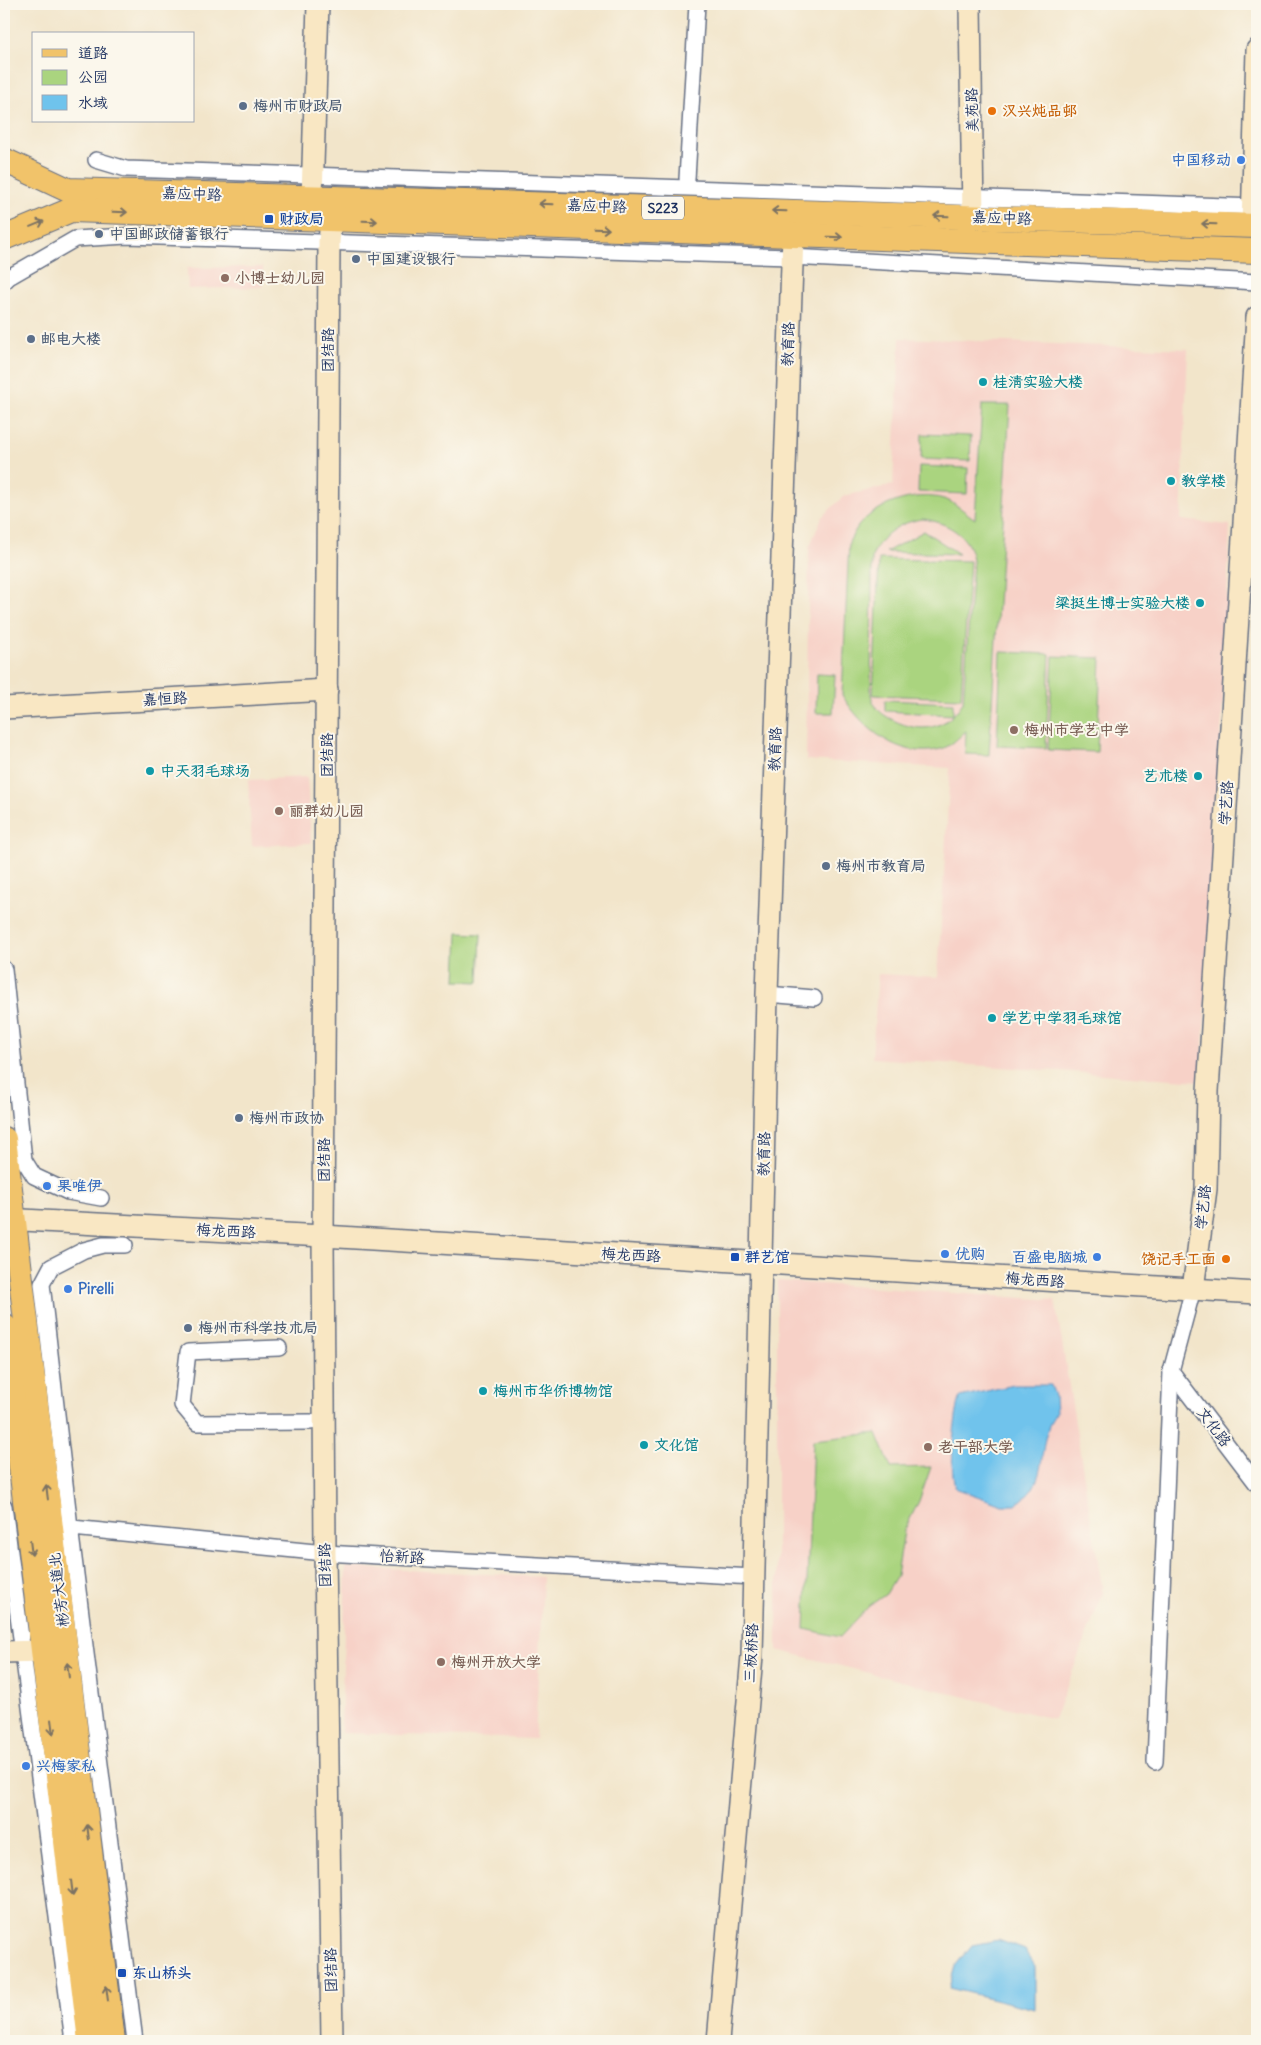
<svg xmlns="http://www.w3.org/2000/svg" width="1261" height="2045" viewBox="0 0 1261 2045" font-family="Delius,'LXGW WenKai TC',sans-serif">
  <style>
    .built { fill: #f7d1c7 }
    .green { fill: #aad47f; stroke: #62826e; fill-rule: evenodd }
    .water { fill: #6fc3ec; stroke: #4579a5 }
    .lines { fill: none; stroke-linecap: round; stroke-linejoin: round }
    .street-casing { stroke: #666f84; stroke-width: 18 }
    .secondary-casing { stroke: #666f84; stroke-width: 24 }
    .primary-casing { stroke: #666f84; stroke-width: 26 }
    .street { stroke: #fff; stroke-width: 15 }
    .secondary { stroke: #f9e7c3; stroke-width: 21 }
    .primary { stroke: #f1c36a; stroke-width: 24 }
    .oneway { stroke: #7b7263 }
    .service-dot { fill: #5c6f8a; stroke: #fbf7ec; stroke-width: 2 }
    .food-dot { fill: #e8710a; stroke: #fbf7ec; stroke-width: 2 }
    .shop-dot { fill: #3f7fe0; stroke: #fbf7ec; stroke-width: 2 }
    .transit-dot { fill: #1a4fb4; stroke: #fbf7ec; stroke-width: 2 }
    .education-dot { fill: #8d6e63; stroke: #fbf7ec; stroke-width: 2 }
    .culture-dot { fill: #0f9aa8; stroke: #fbf7ec; stroke-width: 2 }
    .labels { text-anchor: middle; stroke-width: 4; stroke-linejoin: round; paint-order: stroke }
    .shield { fill: #fbf7ec; stroke: #5e6b89; stroke-width: 1 }
    .shield-label { font-size: 14px; font-weight: bold; fill: #1b2f5e }
    .service-label { font-size: 15px; font-weight: bold; fill: #4e5e75; stroke: #fbf7ec; text-anchor: start }
    .street-label { font-size: 15px; fill: #1b2f5e; stroke: #fbf7ec }
    .food-label { font-size: 15px; font-weight: bold; fill: #c56008; stroke: #fbf7ec; text-anchor: start }
    .shop-label { font-size: 15px; font-weight: bold; fill: #366cbe; stroke: #fbf7ec; text-anchor: start }
    .transit-label { font-size: 15px; font-weight: bold; fill: #164399; stroke: #fbf7ec; text-anchor: start }
    .education-label { font-size: 15px; font-weight: bold; fill: #785e54; stroke: #fbf7ec; text-anchor: start }
    .culture-label { font-size: 15px; font-weight: bold; fill: #0d838f; stroke: #fbf7ec; text-anchor: start }
  </style>
  <rect width="100%" height="100%" fill="#fbf7ec"/>
  <filter id="ink" filterUnits="userSpaceOnUse"><feTurbulence type="fractalNoise" baseFrequency=".02" numOctaves="2"/><feDisplacementMap in="SourceGraphic" scale="10" xChannelSelector="R" yChannelSelector="G"/><feConvolveMatrix kernelMatrix="1 2 1 2 8 2 1 2 1" color-interpolation-filters="sRGB"/></filter>
  <filter id="wash" filterUnits="userSpaceOnUse"><feTurbulence type="fractalNoise" baseFrequency=".0096" numOctaves="4" result="noise"/><feDisplacementMap in="SourceGraphic" scale="20" xChannelSelector="R" yChannelSelector="G"/><feGaussianBlur stdDeviation="1.12" result="paint"/><feColorMatrix in="noise" values="0 0 0 0 0 0 0 0 0 0 0 0 0 0 0 0 0 1.4 0 .05"/><feComposite in="paint" operator="in"/></filter>
  <g filter="url(#wash)">
    <rect width="100%" height="100%" fill="#f2e5ca"/>
    <g class="built">
      <path d="M263 267V287L188 289 187 268Z"/>
      <path d="M900 338 1188 349 1181 520 1230 525 1223 700 1201 1081 872 1058 878 974 938 977 950 768 806 760 809 548 822 517 844 496 893 485Z"/>
      <path d="M307 777 311 843 252 846 248 780Z"/>
      <path d="M777 1281 1055 1300 1103 1593 1054 1719 777 1650Z"/>
      <path d="M346 1567 543 1577 535 1739 341 1733Z"/>
    </g>
    <g class="green">
      <path d="M982 405H1010L989 755 965 754 966 731C959 737 950 747 941 749 899 760 862 728 842 695L849 542C852 537 855 530 859 525 879 502 922 489 949 501 959 506 966 513 975 519ZM923 519C947 522 971 536 973 561L963 702C947 730 921 734 893 720 881 714 874 708 871 695L872 557C880 535 899 522 923 519Z"/>
      <path d="M922 434 971 436 970 461 921 459Z"/>
      <path d="M919 466 968 468 967 494 918 492Z"/>
      <path d="M924 531 959 554 886 552Z"/>
      <path d="M879 559 970 561 961 698 873 695Z"/>
      <path d="M1001 652 1050 654 1046 748 997 746Z"/>
      <path d="M1053 656 1101 658 1097 752 1048 750Z"/>
      <path d="M817 674 835 675 833 713H816Z"/>
      <path d="M885 700 953 703V715L885 711Z"/>
      <path d="M458 933 481 934 479 982 456 981Z"/>
      <path d="M877 1433 891 1468 931 1467 919 1501 904 1531 897 1576 886 1594 869 1606 840 1637 805 1629 813 1440Z"/>
    </g>
    <g class="water">
      <path d="M1013 1385H1051L1055 1396 1056 1413C1038 1438 1047 1464 1033 1488 1029 1495 1021 1500 1016 1505H1002L955 1488C949 1463 954 1422 960 1397Z"/>
      <path d="M998 1940 1025 1950 1035 1966V2009L949 1988 955 1966 972 1945Z"/>
    </g>
  </g>
  <g filter="url(#ink)">
    <g class="lines">
      <defs>
        <g id="street">
          <path d="M96 160 126 169 1257 207"/>
          <path d="M687 179 697 4"/>
          <path d="M4 282 9 277 75 239 127 236 791 257 1257 282"/>
          <path d="M4 969 24 1160 34 1176 68 1192 101 1198"/>
          <path d="M767 994 814 998"/>
          <path d="M125 1245H103L84 1250 51 1267 42 1284 70 1527 135 2041"/>
          <path d="M279 1348 188 1352 182 1405 197 1423 311 1422"/>
          <path d="M1171 1371 1257 1484"/>
          <path d="M4 1506 73 2041"/>
          <path d="M62 1527 325 1553 753 1577"/>
          <path d="M1155 1762 1171 1371 1193 1289"/>
        </g>
        <g id="secondary">
          <path d="M970 4 973 217"/>
          <path d="M312 197 318 4"/>
          <path d="M331 220 329 242 323 1236 325 1553 332 2041"/>
          <path d="M1252 225 1257 50"/>
          <path d="M4 708 327 690"/>
          <path d="M4 1219 323 1236 1257 1293"/>
          <path d="M1193 1289 1206 1189 1208 1091 1257 317"/>
          <path d="M4 1652 43 1651"/>
          <path d="M718 2041 752 1656 767 994 793 235"/>
        </g>
        <g id="primary">
          <path d="M4 160 68 190 1257 226"/>
          <path d="M4 238 71 210 1257 251"/>
          <path d="M4 1139 113 2041"/>
          <path d="M4 1326 90 2041"/>
        </g>
      </defs>
      <use href="#street" class="street-casing"/>
      <use href="#secondary" class="secondary-casing"/>
      <use href="#primary" class="primary-casing"/>
      <use href="#street" class="street"/>
      <use href="#secondary" class="secondary"/>
      <use href="#primary" class="primary"/>
    </g>
    <defs><path id="oneway-shaft" d="M-6 0H5M1.5-3L5.5 0L1.5 3" fill="none" stroke-width="1.6" stroke-linecap="round" stroke-linejoin="round" transform="scale(1.25)"/></defs>
    <g class="oneway">
      <use href="#oneway-shaft" transform="translate(546 204) rotate(-178)"/>
      <use href="#oneway-shaft" transform="translate(779 211) rotate(-178)"/>
      <use href="#oneway-shaft" transform="translate(120 212) rotate(2)"/>
      <use href="#oneway-shaft" transform="translate(941 216) rotate(-178)"/>
      <use href="#oneway-shaft" transform="translate(370 221) rotate(2)"/>
      <use href="#oneway-shaft" transform="translate(37 224) rotate(-22)"/>
      <use href="#oneway-shaft" transform="translate(1209 224) rotate(-178)"/>
      <use href="#oneway-shaft" transform="translate(602 229) rotate(2)"/>
      <use href="#oneway-shaft" transform="translate(835 237) rotate(2)"/>
      <use href="#oneway-shaft" transform="translate(47 1492) rotate(-97)"/>
      <use href="#oneway-shaft" transform="translate(31 1548) rotate(83)"/>
      <use href="#oneway-shaft" transform="translate(68 1670) rotate(-97)"/>
      <use href="#oneway-shaft" transform="translate(52 1727) rotate(83)"/>
      <use href="#oneway-shaft" transform="translate(88 1832) rotate(-97)"/>
      <use href="#oneway-shaft" transform="translate(72 1888) rotate(83)"/>
      <use href="#oneway-shaft" transform="translate(107 1993) rotate(-97)"/>
    </g>
  </g>
  <g class="service-dot">
    <circle cx="243" cy="106" r="5"/>
    <circle cx="99" cy="234" r="5"/>
    <circle cx="356" cy="259" r="5"/>
    <circle cx="31" cy="339" r="5"/>
    <circle cx="826" cy="866" r="5"/>
    <circle cx="239" cy="1118" r="5"/>
    <circle cx="188" cy="1328" r="5"/>
  </g>
  <g class="food-dot">
    <circle cx="992" cy="111" r="5"/>
    <circle cx="1226" cy="1259" r="5"/>
  </g>
  <g class="shop-dot">
    <circle cx="1241" cy="160" r="5"/>
    <circle cx="47" cy="1186" r="5"/>
    <circle cx="945" cy="1254" r="5"/>
    <circle cx="1097" cy="1257" r="5"/>
    <circle cx="68" cy="1289" r="5"/>
    <circle cx="26" cy="1766" r="5"/>
  </g>
  <g class="transit-dot">
    <rect x="264" y="214" width="10" height="10" rx="2.5"/>
    <rect x="730" y="1252" width="10" height="10" rx="2.5"/>
    <rect x="117" y="1968" width="10" height="10" rx="2.5"/>
  </g>
  <g class="education-dot">
    <circle cx="225" cy="278" r="5"/>
    <circle cx="1014" cy="730" r="5"/>
    <circle cx="279" cy="811" r="5"/>
    <circle cx="928" cy="1447" r="5"/>
    <circle cx="441" cy="1662" r="5"/>
  </g>
  <g class="culture-dot">
    <circle cx="983" cy="382" r="5"/>
    <circle cx="1171" cy="481" r="5"/>
    <circle cx="1200" cy="603" r="5"/>
    <circle cx="150" cy="771" r="5"/>
    <circle cx="1198" cy="776" r="5"/>
    <circle cx="992" cy="1018" r="5"/>
    <circle cx="483" cy="1391" r="5"/>
    <circle cx="644" cy="1445" r="5"/>
  </g>
  <g class="labels">
    <rect class="shield" x="642" y="196.5" width="42" height="23" rx="4"/>
    <g class="shield-label">
      <text x="663" y="213">S223</text>
    </g>
    <g class="service-label">
      <text x="253" y="111">梅州市财政局</text>
      <text x="109" y="239">中国邮政储蓄银行</text>
      <text x="366" y="264">中国建设银行</text>
      <text x="41" y="344">邮电大楼</text>
      <text x="836" y="871">梅州市教育局</text>
      <text x="249" y="1123">梅州市政协</text>
      <text x="198" y="1333">梅州市科学技术局</text>
    </g>
    <g class="street-label">
      <text transform="translate(972 110) rotate(-91)" y="5">美苑路</text>
      <text transform="translate(192 194) rotate(2)" y="5">嘉应中路</text>
      <text transform="translate(597 206) rotate(2)" y="5">嘉应中路</text>
      <text transform="translate(1002 218) rotate(2)" y="5">嘉应中路</text>
      <text transform="translate(788 344) rotate(-88)" y="5">教育路</text>
      <text transform="translate(328 350) rotate(-90)" y="5">团结路</text>
      <text transform="translate(165 699) rotate(-3)" y="5">嘉恒路</text>
      <text transform="translate(775 749) rotate(-88)" y="5">教育路</text>
      <text transform="translate(327 755) rotate(-90)" y="5">团结路</text>
      <text transform="translate(1226 803) rotate(-86)" y="5">学艺路</text>
      <text transform="translate(764 1154) rotate(-89)" y="5">教育路</text>
      <text transform="translate(324 1160) rotate(-90)" y="5">团结路</text>
      <text transform="translate(1203 1207) rotate(-84)" y="5">学艺路</text>
      <text transform="translate(226 1231) rotate(3)" y="5">梅龙西路</text>
      <text transform="translate(631 1255) rotate(3)" y="5">梅龙西路</text>
      <text transform="translate(1035 1280) rotate(4)" y="5">梅龙西路</text>
      <text transform="translate(1214 1427) rotate(53)" y="5">文化路</text>
      <text transform="translate(402 1557) rotate(3)" y="5">怡新路</text>
      <text transform="translate(325 1565) rotate(-91)" y="5">团结路</text>
      <text transform="translate(59 1590) rotate(-97)" y="5">彬芳大道北</text>
      <text transform="translate(751 1653) rotate(-87)" y="5">三板桥路</text>
      <text transform="translate(331 1970) rotate(-91)" y="5">团结路</text>
    </g>
    <g class="food-label">
      <text x="1002" y="116">汉兴炖品邨</text>
      <text x="1216" y="1264" text-anchor="end">饶记手工面</text>
    </g>
    <g class="shop-label">
      <text x="1231" y="165" text-anchor="end">中国移动</text>
      <text x="57" y="1191">果唯伊</text>
      <text x="955" y="1259">优购</text>
      <text x="1087" y="1262" text-anchor="end">百盛电脑城</text>
      <text x="78" y="1294">Pirelli</text>
      <text x="36" y="1771">兴梅家私</text>
    </g>
    <g class="transit-label">
      <text x="279" y="224">财政局</text>
      <text x="745" y="1262">群艺馆</text>
      <text x="132" y="1978">东山桥头</text>
    </g>
    <g class="education-label">
      <text x="235" y="283">小博士幼儿园</text>
      <text x="1024" y="735">梅州市学艺中学</text>
      <text x="289" y="816">丽群幼儿园</text>
      <text x="938" y="1452">老干部大学</text>
      <text x="451" y="1667">梅州开放大学</text>
    </g>
    <g class="culture-label">
      <text x="993" y="387">桂清实验大楼</text>
      <text x="1181" y="486">教学楼</text>
      <text x="1190" y="608" text-anchor="end">梁挺生博士实验大楼</text>
      <text x="160" y="776">中天羽毛球场</text>
      <text x="1188" y="781" text-anchor="end">艺术楼</text>
      <text x="1002" y="1023">学艺中学羽毛球馆</text>
      <text x="493" y="1396">梅州市华侨博物馆</text>
      <text x="654" y="1450">文化馆</text>
    </g>
  </g>
  <rect width="1261" height="2045" fill="none" stroke="#fbf7ec" stroke-width="20"/>
  <rect x="32" y="32" width="162" height="90" fill="#fbf7ec" stroke="#a1a7b3"/>
  <rect x="42" y="49" width="25" height="8" fill="#f1c36a" stroke="#a1a7b3"/>
  <text x="78" y="58" font-size="15" fill="#1b2f5e">道路</text>
  <rect x="42" y="70" width="25" height="15" fill="#aad47f" stroke="#a1a7b3"/>
  <text x="78" y="82" font-size="15" fill="#1b2f5e">公园</text>
  <rect x="42" y="95" width="25" height="15" fill="#6fc3ec" stroke="#a1a7b3"/>
  <text x="78" y="108" font-size="15" fill="#1b2f5e">水域</text>
</svg>
